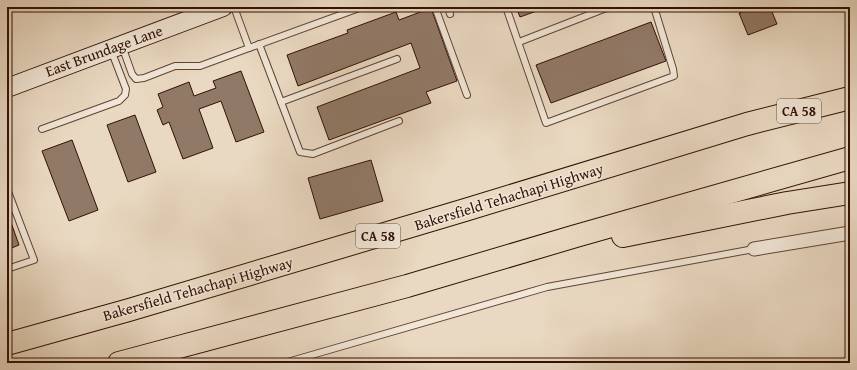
<svg xmlns="http://www.w3.org/2000/svg" width="857" height="370" viewBox="0 0 857 370" font-family="'Gentium Book Plus',serif">
  <style>
    .building { fill: #917967; stroke: #311005 }
    .lines { fill: none; stroke-linecap: round; stroke-linejoin: round }
    .service-casing { stroke: #5f4234; stroke-width: 8 }
    .minor-casing { stroke: #5f4234; stroke-width: 15 }
    .secondary-casing { stroke: #311005; stroke-width: 20 }
    .motorway-casing { stroke: #311005; stroke-width: 24 }
    .service { stroke: #f1e6d7; stroke-width: 6 }
    .minor { stroke: #f1e6d7; stroke-width: 13 }
    .secondary { stroke: #f1e6d7; stroke-width: 18 }
    .motorway { stroke: #ead9c2; stroke-width: 22 }
    .labels { text-anchor: middle; stroke-width: 3; stroke-linejoin: round; paint-order: stroke }
    .shield { fill: #f1e6d7; stroke: #6b5044; stroke-width: 1 }
    .shield-label { font-size: 14px; font-weight: bold; fill: #311005 }
    .street-label { font-size: 15px; fill: #311005; stroke: #f1e6d7 }
  </style>
  <rect width="100%" height="100%" fill="#ead9c2"/>
  <filter id="stains"><feTurbulence type="fractalNoise" baseFrequency=".005" numOctaves="4"/><feColorMatrix values="0 0 0 0 .2 0 0 0 0 .09 0 0 0 0 .02 0 0 0 .5 -.17"/></filter>
  <radialGradient id="worn" r=".72"><stop offset=".6" stop-color="#630" stop-opacity="0"/><stop offset="1" stop-color="#630" stop-opacity=".3"/></radialGradient>
  <g class="building">
    <path d="M516 7H545V8L520 17Z"/>
    <path d="M739 7H770L777 24 748 35 739 13H741Z"/>
    <path d="M431 8 457 81 426 92 431 103 329 140 317 107 420 68 411 43 298 86 287 55 348 33 347 30 396 12 399 20Z"/>
    <path d="M651 22 666 61 551 103 536 65Z"/>
    <path d="M241 71 264 132 236 142 221 101 199 109 213 148 183 159 169 122 163 125 157 110 163 107 158 94 189 82 194 96 216 88 213 81Z"/>
    <path d="M135 115 156 172 128 182 107 125Z"/>
    <path d="M72 140 98 210 69 221 42 151Z"/>
    <path d="M371 160 383 201 320 219 308 178Z"/>
    <path d="M8 214 19 245 7 250V215Z"/>
  </g>
  <g class="lines">
    <defs>
      <g id="service">
        <path d="M435 7 467 95"/>
        <path d="M448 7 450 14"/>
        <path d="M506 7 546 123 674 76 673 69 654 7"/>
        <path d="M519 42 609 7"/>
        <path d="M259 44 300 152 313 154 399 121"/>
        <path d="M122 46 132 74 136 79 144 78 175 66H200L249 48 234 7"/>
        <path d="M249 48 362 7"/>
        <path d="M281 102 397 59"/>
        <path d="M42 129 119 101 125 95 126 89 111 50"/>
        <path d="M7 189 34 260 7 269"/>
        <path d="M284 363 547 287 754 249"/>
      </g>
      <path id="minor" d="M754 249 850 233"/>
      <path id="secondary" d="M7 88 223 7"/>
      <g id="motorway">
        <path d="M623 236 787 203 850 193"/>
        <path d="M7 344 129 310 465 210 747 124 850 98"/>
        <path d="M119 363 407 286 576 236 850 158"/>
      </g>
    </defs>
    <use href="#service" class="service-casing"/>
    <use href="#minor" class="minor-casing"/>
    <use href="#secondary" class="secondary-casing"/>
    <use href="#motorway" class="motorway-casing"/>
    <use href="#service" class="service"/>
    <use href="#minor" class="minor"/>
    <use href="#secondary" class="secondary"/>
    <use href="#motorway" class="motorway"/>
  </g>
  <g class="labels">
    <g class="shield">
      <rect x="777" y="99" width="44" height="24" rx="3"/>
      <rect x="356" y="224" width="44" height="24" rx="3"/>
    </g>
    <g class="shield-label">
      <text x="799" y="116">CA 58</text>
      <text x="378" y="241">CA 58</text>
    </g>
    <g class="street-label">
      <text transform="translate(104 51) rotate(-20)" y="5">East Brundage Lane</text>
      <text transform="translate(509 197) rotate(-17)" y="5">Bakersfield Tehachapi Highway</text>
      <text transform="translate(198 289) rotate(-16)" y="5">Bakersfield Tehachapi Highway</text>
    </g>
  </g>
  <rect width="857" height="370" fill="none" stroke="#ead9c2" stroke-width="24"/>
  <rect x="8" y="8" width="841" height="354" fill="none" stroke="#311005" stroke-width="2"/>
  <rect x="12" y="12" width="833" height="346" fill="none" stroke="#311005"/>
  <rect width="100%" height="100%" filter="url(#stains)"/>
  <rect width="100%" height="100%" fill="url(#worn)"/>
</svg>
